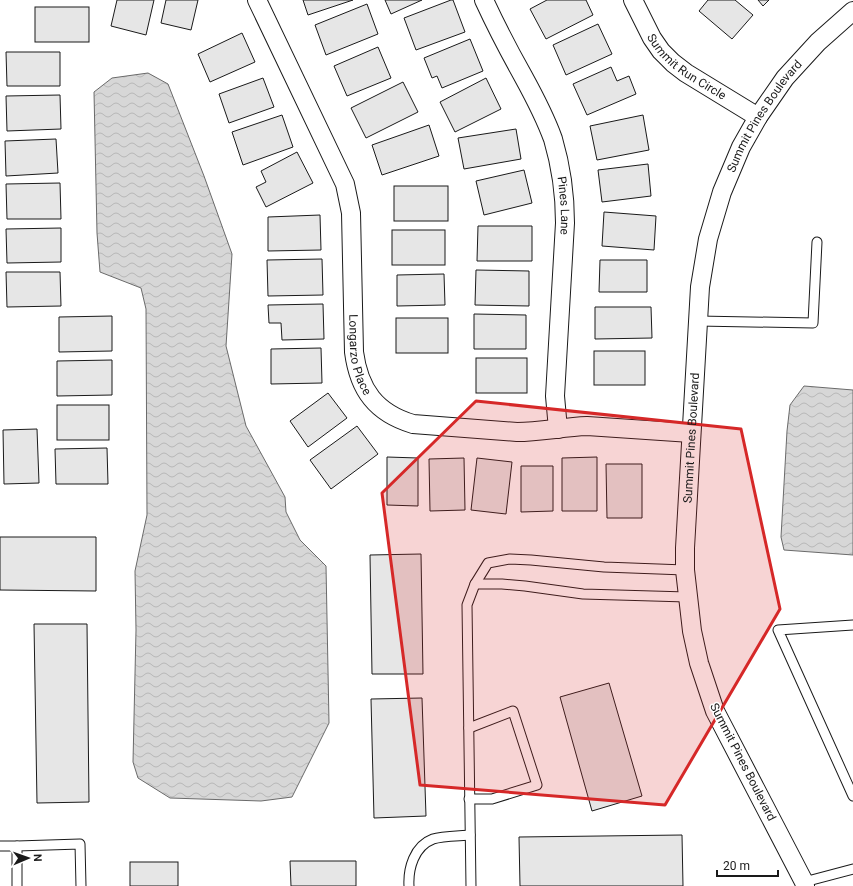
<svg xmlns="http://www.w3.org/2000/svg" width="853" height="886" viewBox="0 0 853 886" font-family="Roboto,sans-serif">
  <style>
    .water { fill: url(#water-waves); stroke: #6a6a6a }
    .building { fill: #e6e6e6; stroke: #1a1a1a }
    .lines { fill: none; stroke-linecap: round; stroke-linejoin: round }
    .lane-casing { stroke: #1a1a1a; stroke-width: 11 }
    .street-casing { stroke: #1a1a1a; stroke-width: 20 }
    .lane { stroke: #fff; stroke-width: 9 }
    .street { stroke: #fff; stroke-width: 18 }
    .marked { fill: #d62828; fill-opacity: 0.2; stroke: #d62828; stroke-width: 3; stroke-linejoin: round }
    .labels { text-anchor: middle; stroke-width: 3; stroke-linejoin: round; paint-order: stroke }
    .street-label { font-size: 12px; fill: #1a1a1a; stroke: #fff }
  </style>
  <defs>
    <pattern id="water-waves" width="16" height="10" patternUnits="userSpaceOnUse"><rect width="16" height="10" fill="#d7d7d7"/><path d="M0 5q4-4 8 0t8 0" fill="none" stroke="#b8b8b8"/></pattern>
  </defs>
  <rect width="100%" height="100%" fill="#fff"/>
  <g class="water">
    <path d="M148 73 168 84 204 176 232 254 226 346 246 426 285 497 286 512 300 540 326 566 329 723 292 797 261 801 170 798 138 778 133 762 136 630 135 571 147 515 146 309 141 288 100 272 97 233 94 92 112 78Z"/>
    <path d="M804 386 853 390V555L784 550 781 537 787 431 790 405Z"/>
  </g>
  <g class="building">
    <path d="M117 0H154L146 35 111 26Z"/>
    <path d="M166 0H198L191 30 161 23Z"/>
    <path d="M303 0H353L308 15Z"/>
    <path d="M385 0H422L391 14Z"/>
    <path d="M451 0H453L465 32 416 50 404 18Z"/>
    <path d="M547 0H586L593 15 546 39 530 9Z"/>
    <path d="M708 0H735L753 15 732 39 699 11Z"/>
    <path d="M758 0H769L763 6Z"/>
    <path d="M367 4 378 34 326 55 315 25Z"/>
    <rect x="35" y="7" width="54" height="35"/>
    <path d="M598 24 612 54 566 75 553 45Z"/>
    <path d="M242 33 255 62 210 82 198 54Z"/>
    <path d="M470 39 483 71 442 88 437 76 432 78 424 58Z"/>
    <path d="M378 47 391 78 347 96 334 66Z"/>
    <path d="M6 52H60V86H7Z"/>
    <path d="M611 67 617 81 629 76 636 94 587 115 573 84Z"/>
    <path d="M263 78 274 107 229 123 219 94Z"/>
    <path d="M486 78 501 109 455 132 440 102Z"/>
    <path d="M403 82 418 112 366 138 351 108Z"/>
    <path d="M60 95 61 129 7 131 6 96Z"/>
    <path d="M282 115 293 147 243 165 232 132Z"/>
    <path d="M643 115 649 150 597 160 590 126Z"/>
    <path d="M429 125 439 156 382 175 372 145Z"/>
    <path d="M516 129 521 159 464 169 458 138Z"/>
    <path d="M56 139 58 173 6 176 5 141Z"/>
    <path d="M297 152 313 183 266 207 256 187 266 182 261 171Z"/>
    <path d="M648 164 651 196 602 202 598 170Z"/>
    <path d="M524 170 532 203 484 215 476 181Z"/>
    <path d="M60 183 61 219H7L6 184Z"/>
    <rect x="394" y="186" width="54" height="35"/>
    <path d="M604 212 656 216 654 250 602 246Z"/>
    <path d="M320 215 321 250 268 251V217Z"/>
    <path d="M478 226H532V261H477Z"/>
    <path d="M61 228V262L7 263 6 229Z"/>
    <rect x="392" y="230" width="53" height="35"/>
    <path d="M322 259 323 295 268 296 267 260Z"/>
    <path d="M600 260H647V292H599Z"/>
    <path d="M476 270 529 271V306L475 305Z"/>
    <path d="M6 272H60L61 306 7 307Z"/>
    <path d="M444 274 445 305 397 306V275Z"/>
    <path d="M323 304 324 339 282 340 281 323H269L268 305Z"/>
    <path d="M595 307H651L652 338 595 339Z"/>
    <path d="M474 314 526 315V349H474Z"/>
    <path d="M112 316V351L59 352V317Z"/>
    <rect x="396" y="318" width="52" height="35"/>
    <path d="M321 348 322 383 271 384V349Z"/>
    <rect x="594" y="351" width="51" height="34"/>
    <rect x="476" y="358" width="51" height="35"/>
    <path d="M112 360V395L57 396V361Z"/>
    <path d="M328 393 347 418 308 447 290 421Z"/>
    <rect x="57" y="405" width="52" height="35"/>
    <path d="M357 426 378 454 331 489 310 460Z"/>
    <path d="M37 429 39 483 4 484 3 430Z"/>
    <path d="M107 448 108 484H56L55 449Z"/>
    <path d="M387 457 418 458V506L387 505Z"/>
    <path d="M597 457V511H562V458Z"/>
    <path d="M464 458 465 510 430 511 429 459Z"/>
    <path d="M477 458 512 462 506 514 471 510Z"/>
    <path d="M606 464H642V518H607Z"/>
    <path d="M521 466H553V511L521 512Z"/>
    <path d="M0 537H96V591L0 590Z"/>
    <path d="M421 554 423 674H372L370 555Z"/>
    <path d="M34 624H87L89 802 37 803Z"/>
    <path d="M609 683 642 796 592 811 560 697Z"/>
    <path d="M422 698 426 816 374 818 371 699Z"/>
    <path d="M682 835 683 886H520L519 837Z"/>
    <path d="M290 861H356V886H291Z"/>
    <rect x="130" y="862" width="48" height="24"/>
  </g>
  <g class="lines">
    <defs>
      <g id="lane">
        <path d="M698 321 813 323 817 242"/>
        <path d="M475 584H502L525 586 583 594 687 597"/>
        <path d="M853 625 778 630 853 796"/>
        <path d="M469 728 513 711 537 785 492 799H469"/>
        <path d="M0 846H17V886"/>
        <path d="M17 846 80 844 81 886"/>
        <path d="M804 882 853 869"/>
        <path d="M409 886C408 869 414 846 433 839 442 836 460 836 470 835"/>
        <path d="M471 886 467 605 475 584 488 563 510 559 531 560 604 567 685 570"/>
      </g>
      <g id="street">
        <path id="s1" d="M257 0 345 184 351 213 354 352C359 390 376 413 413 424L517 432C540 432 563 427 587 426L691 433"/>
        <path id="s2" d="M484 0C496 26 509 51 523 76 534 96 545 117 553 139 561 166 565 195 565 223L555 396 558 429"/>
        <path id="s3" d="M633 0 652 38 661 51 673 63 686 73 758 117"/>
        <path id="s4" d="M805 886 804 882 715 711 699 663 692 631 685 570V548L700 287 708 239 722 192 741 147 758 117 785 78 818 42 853 11"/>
      </g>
    </defs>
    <use href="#lane" class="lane-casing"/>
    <use href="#street" class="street-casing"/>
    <use href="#lane" class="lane"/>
    <use href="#street" class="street"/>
  </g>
  <path class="marked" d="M476 401 741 429 780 609 665 805 420 785 382 493Z"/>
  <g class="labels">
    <g class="street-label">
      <text dy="4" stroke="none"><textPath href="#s3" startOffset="88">Summit Run Circle</textPath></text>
      <text dy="4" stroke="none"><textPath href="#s4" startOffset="810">Summit Pines Boulevard</textPath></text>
      <text dy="4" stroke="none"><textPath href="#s2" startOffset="223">Pines Lane</textPath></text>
      <text dy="4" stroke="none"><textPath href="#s1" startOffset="376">Longarzo Place</textPath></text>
      <text dy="4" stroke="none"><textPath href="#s4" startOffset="474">Summit Pines Boulevard</textPath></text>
      <text transform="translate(743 762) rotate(63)" y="4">Summit Pines Boulevard</text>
    </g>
  </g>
  <g transform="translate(28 858) rotate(88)" stroke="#ffffff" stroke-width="3" paint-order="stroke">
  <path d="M0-3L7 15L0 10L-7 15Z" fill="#1a1a1a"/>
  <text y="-6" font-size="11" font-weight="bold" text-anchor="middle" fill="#1a1a1a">N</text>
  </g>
  <path d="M717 870v6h61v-6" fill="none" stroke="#1a1a1a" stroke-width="2"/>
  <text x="723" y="870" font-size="12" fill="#1a1a1a" stroke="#ffffff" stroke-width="3" paint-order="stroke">20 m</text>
</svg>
